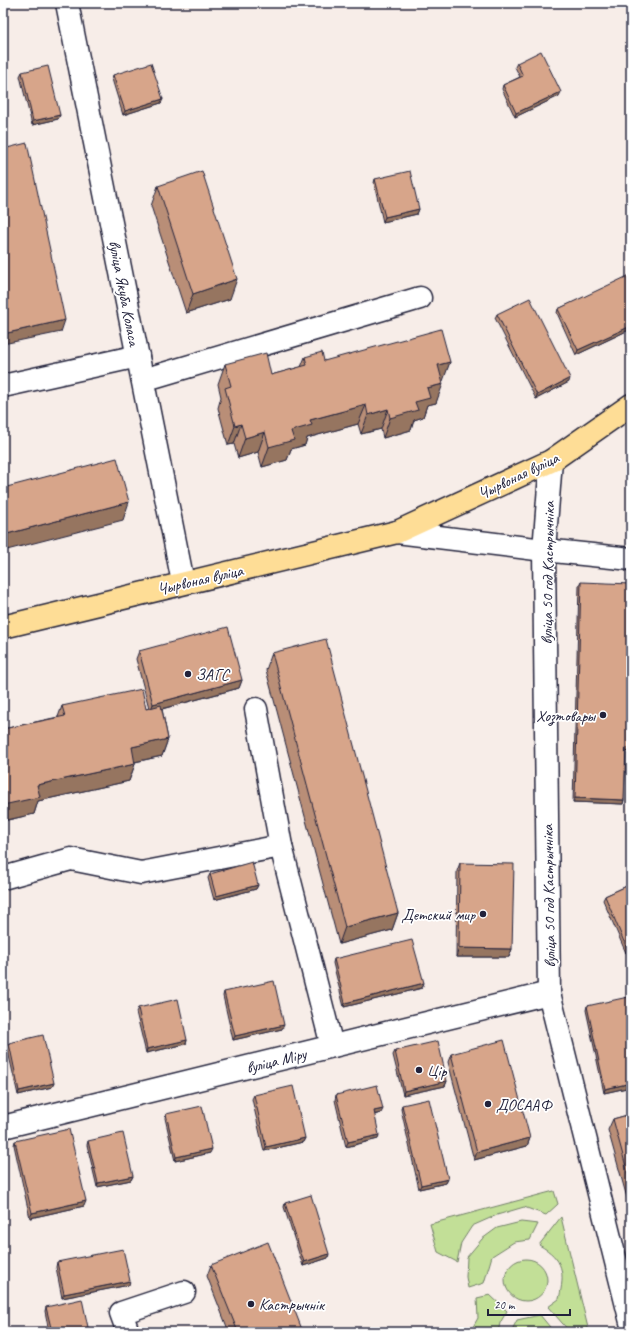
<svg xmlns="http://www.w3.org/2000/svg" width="634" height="1335" viewBox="0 0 634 1335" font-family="Caveat,sans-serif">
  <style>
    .grass { fill: #c2df97; stroke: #728069 }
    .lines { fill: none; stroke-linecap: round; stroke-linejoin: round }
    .minor-casing { stroke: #22223b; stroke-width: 25 }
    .major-casing { stroke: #22223b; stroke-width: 25 }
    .minor { stroke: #fff; stroke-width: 22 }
    .major { stroke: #fedd96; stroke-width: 22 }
    .wall { fill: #b98e77; stroke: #22223b }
    .shaded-wall { fill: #967461; stroke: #22223b }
    .building { fill: #d7a58a; stroke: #22223b }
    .poi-dot { fill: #22223b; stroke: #fff; stroke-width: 1.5 }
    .labels { text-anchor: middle; stroke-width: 3.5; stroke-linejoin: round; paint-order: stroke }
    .street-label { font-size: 16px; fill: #22223b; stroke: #fff }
    .poi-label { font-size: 16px; fill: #22223b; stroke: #fff; text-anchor: start }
  </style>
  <rect width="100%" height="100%" fill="#f7ede8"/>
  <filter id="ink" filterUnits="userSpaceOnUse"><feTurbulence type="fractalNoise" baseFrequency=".025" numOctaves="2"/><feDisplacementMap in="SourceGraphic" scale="8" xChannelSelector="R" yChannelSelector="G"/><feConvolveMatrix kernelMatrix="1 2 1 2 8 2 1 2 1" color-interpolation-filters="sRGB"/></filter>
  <g filter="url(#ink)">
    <g class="grass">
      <path d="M554 1191 558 1204 546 1215 524 1207 497 1215 472 1226 461 1243 457 1262 438 1252 430 1224Z"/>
      <path d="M561 1217 589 1332H570L548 1307 559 1299C565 1273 564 1259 539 1245Z"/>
      <path d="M521 1222 538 1224 530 1240 514 1242 492 1256 484 1283 468 1288 466 1277 467 1257 482 1239 497 1228Z"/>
      <circle cx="526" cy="1280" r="21"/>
      <path d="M490 1295 507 1311 500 1323 498 1332H470L478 1318 477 1298Z"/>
      <path d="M540 1315 554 1332H511L517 1320Z"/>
    </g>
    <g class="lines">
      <defs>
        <g id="minor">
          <path d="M67 3 183 582"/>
          <path d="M143 380 420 298"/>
          <path d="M3 386 138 356"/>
          <path d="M551 461 544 550 549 993 631 1322"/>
          <path d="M397 532 544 550 631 559"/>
          <path d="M256 709 281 846"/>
          <path d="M3 878 71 859 141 873 281 846 332 1046"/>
          <path d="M3 1127 549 993"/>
          <path d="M128 1332 121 1313 184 1292"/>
        </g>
        <path id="major" d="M3 627 397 532 551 461 631 405"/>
      </defs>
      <use href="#minor" class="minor-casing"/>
      <use href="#major" class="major-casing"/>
      <use href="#minor" class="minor"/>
      <use href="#major" class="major"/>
    </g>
    <g class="wall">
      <path d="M517 63 559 96 515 117 502 89 503 85 520 77 515 67Z"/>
      <path d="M22 72 60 115 58 119 32 125 20 76Z"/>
      <path d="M113 75 163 99 161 103 123 115 112 79Z"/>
      <path d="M375 179 419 209 417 214 383 222 374 183Z"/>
      <path d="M158 186 230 299 186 313 151 206Z"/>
      <path d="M631 277V329L576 355 557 313 558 309Z"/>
      <path d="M497 314 569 382 536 399 495 318Z"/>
      <path d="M305 357 324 361 450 362 442 381 436 403 427 405 423 417 414 420 411 430 383 438 381 429 361 434 358 424 307 438 305 445 291 449 287 460 262 467 258 452 238 458 234 444 228 445 218 408 221 397 218 384 225 364 271 375 301 367Z"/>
      <path d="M581 582 628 673 624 800 623 804 573 802 579 586Z"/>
      <path d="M139 651 242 680 239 688 162 709 168 739 162 756 135 762V764L129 781 38 801 34 814 3 821V729L58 717 62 706 146 709 149 708 136 659Z"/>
      <path d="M272 653 398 913 392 930 339 944 266 670Z"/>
      <path d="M460 863 512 949 509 957H456L457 871Z"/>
      <path d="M210 874 258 885 256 889 214 900 208 878Z"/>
      <path d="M631 884V951L626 953 603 900 605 896Z"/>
      <path d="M334 959 422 988 344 1007 333 963Z"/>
      <path d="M224 992 282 1029 233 1040 223 996Z"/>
      <path d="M587 1006 631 1087 604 1093 586 1010Z"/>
      <path d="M138 1008 187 1040 186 1044 146 1053 136 1012Z"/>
      <path d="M9 1043 54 1083 52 1087 18 1095 7 1047Z"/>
      <path d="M395 1051 447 1081 445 1086 403 1095 393 1055Z"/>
      <path d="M451 1054 530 1138 527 1146 474 1160 448 1062Z"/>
      <path d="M254 1095 305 1138 303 1142 264 1151 252 1099Z"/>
      <path d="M336 1095 381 1113 374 1115 378 1139 346 1147 335 1100Z"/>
      <path d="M402 1105 448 1179 446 1183 419 1189 401 1109Z"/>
      <path d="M166 1114 210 1153 175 1161 165 1118Z"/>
      <path d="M631 1114V1212L608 1130 613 1119Z"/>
      <path d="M15 1141 84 1206 30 1218 14 1145Z"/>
      <path d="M88 1141 133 1176 131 1180 97 1187 87 1145Z"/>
      <path d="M285 1203 328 1258 303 1266 284 1207Z"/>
      <path d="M57 1262 129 1285 62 1298 56 1267Z"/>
      <path d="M211 1265 303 1332H229L207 1276Z"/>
      <path d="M46 1307 89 1332H49L45 1311Z"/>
    </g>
    <g class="shaded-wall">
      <path d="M561 92 559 96 515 117 516 113Z"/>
      <path d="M163 99 161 103 123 115 125 111Z"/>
      <path d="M60 115 58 119 32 125 33 121Z"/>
      <path d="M419 209 417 214 383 222 385 217Z"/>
      <path d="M237 279 230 299 186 313 193 294Z"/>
      <path d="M65 320 61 332 3 344V334Z"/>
      <path d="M631 326V329L576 355 578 350Z"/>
      <path d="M450 362 443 381 430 384 438 365Z"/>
      <path d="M570 378 569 382 536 399 537 395Z"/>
      <path d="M443 384 436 403 427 405 423 417 414 420 411 430 383 438 390 418 415 402 427 388Z"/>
      <path d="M366 405 358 424 307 438 305 445 291 449 287 460 262 467 269 447 291 431 310 420Z"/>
      <path d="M388 409 381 429 361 434 368 415Z"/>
      <path d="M241 424 234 444 228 445 235 426Z"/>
      <path d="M265 432 258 452 238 458 245 438Z"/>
      <path d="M129 502 123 520 3 551V535Z"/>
      <path d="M242 680 239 688 150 712 153 704Z"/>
      <path d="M168 739 162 756 125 764 132 747Z"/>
      <path d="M626 748H631V752H624Z"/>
      <path d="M135 764 129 781 38 801 34 814 3 821V805L37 785Z"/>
      <path d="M575 798 624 800 623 804 573 802Z"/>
      <path d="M258 885 256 889 214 900 216 896Z"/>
      <path d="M398 913 392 930 339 944 345 927Z"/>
      <path d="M631 947V951L626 953 627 949Z"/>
      <path d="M459 948 512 949 509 957H456Z"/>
      <path d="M424 983 422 988 344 1007 345 1003Z"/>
      <path d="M284 1025 282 1029 233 1040 235 1036Z"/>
      <path d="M187 1040 186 1044 146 1053 147 1049Z"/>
      <path d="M447 1081 445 1086 403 1095 404 1091Z"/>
      <path d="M54 1083 52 1087 18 1095 19 1091Z"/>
      <path d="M631 1083V1087L604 1093 605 1089Z"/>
      <path d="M383 1109 381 1113 372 1115 374 1111Z"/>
      <path d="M379 1135 378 1139 346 1147 348 1142Z"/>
      <path d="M305 1138 303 1142 264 1151 266 1147Z"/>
      <path d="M530 1138 527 1146 474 1160 477 1152Z"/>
      <path d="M212 1149 210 1153 175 1161 176 1157Z"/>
      <path d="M133 1176 131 1180 97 1187 98 1183Z"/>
      <path d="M448 1179 446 1183 419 1189 421 1185Z"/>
      <path d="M86 1201 84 1206 30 1218 32 1213Z"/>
      <path d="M329 1254 328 1258 303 1266 304 1262Z"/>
      <path d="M130 1281 129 1285 62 1298 64 1294Z"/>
    </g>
    <g class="building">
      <path d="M541 51 561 92 516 113 503 85 523 76 517 63Z"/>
      <path d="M151 63 163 99 125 111 113 75Z"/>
      <path d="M48 66 60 115 33 121 22 72Z"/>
      <path d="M27 143 65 320 3 334V149Z"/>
      <path d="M202 171 237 279 193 294 158 186Z"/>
      <path d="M410 171 419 209 385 217 375 179Z"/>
      <path d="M630 275 631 277V326L578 350 558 309Z"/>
      <path d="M530 298 570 378 537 395 497 314Z"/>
      <path d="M441 329 450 362 438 365 443 384 427 388 430 398 415 402 418 410 390 418 388 409 368 415 366 405 310 420 312 425 291 431 294 440 269 447 265 432 245 438 241 424 235 426 225 388 231 386 225 364 266 353 271 375 307 365 305 357 322 352 324 361Z"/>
      <path d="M117 458 129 502 3 535V488Z"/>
      <path d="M581 582 631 584 628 673H631V748H626L624 800 575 798Z"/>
      <path d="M228 627 242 680 153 704 139 651Z"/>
      <path d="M326 639 398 913 345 927 272 653Z"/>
      <path d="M142 689 146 709 161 705 168 739 132 747 135 764 37 785 40 797 3 805V729L65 716 62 706Z"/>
      <path d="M252 862 258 885 216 896 210 874Z"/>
      <path d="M460 863 514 864 512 949 459 948Z"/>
      <path d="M631 884V947L627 949 605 896Z"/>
      <path d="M412 940 424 983 345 1003 334 959Z"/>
      <path d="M274 981 284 1025 235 1036 224 992Z"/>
      <path d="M628 997 631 1009V1083L605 1089 587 1006Z"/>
      <path d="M178 999 187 1040 147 1049 138 1008Z"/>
      <path d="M43 1035 54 1083 19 1091 9 1043Z"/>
      <path d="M504 1040 530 1138 477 1152 451 1054Z"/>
      <path d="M438 1041 447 1081 404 1091 395 1051Z"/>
      <path d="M377 1085 383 1109 374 1111 379 1135 348 1142 336 1095Z"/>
      <path d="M293 1086 305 1138 266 1147 254 1095Z"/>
      <path d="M429 1099 448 1179 421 1185 402 1105Z"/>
      <path d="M202 1106 212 1149 176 1157 166 1114Z"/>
      <path d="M631 1114V1185L613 1119Z"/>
      <path d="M69 1129 86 1201 32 1213 15 1141Z"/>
      <path d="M123 1133 133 1176 98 1183 88 1141Z"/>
      <path d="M311 1195 329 1254 304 1262 285 1203Z"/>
      <path d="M268 1242 303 1332H238L211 1265Z"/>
      <path d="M123 1249 130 1281 64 1294 57 1262Z"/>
      <path d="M82 1299 89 1332H52L46 1307Z"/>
    </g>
  </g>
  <g class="poi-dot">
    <circle cx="188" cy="674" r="4"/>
    <circle cx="603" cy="715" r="4"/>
    <circle cx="483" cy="914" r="4"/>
    <circle cx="419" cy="1070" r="4"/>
    <circle cx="488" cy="1104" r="4"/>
    <circle cx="251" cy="1304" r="4"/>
  </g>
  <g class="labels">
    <g class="street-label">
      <text transform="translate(125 293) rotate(79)" y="6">вуліца Якуба Коласа</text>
      <text transform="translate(518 475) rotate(-26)" y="6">Чырвоная вуліца</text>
      <text transform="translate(547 573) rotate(-89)" y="6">вуліца 50 год Кастрычніка</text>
      <text transform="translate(200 579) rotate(-13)" y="6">Чырвоная вуліца</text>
      <text transform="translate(548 896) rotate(-91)" y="6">вуліца 50 год Кастрычніка</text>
      <text transform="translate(276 1060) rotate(-14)" y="6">вуліца Міру</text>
    </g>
    <g class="poi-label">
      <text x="196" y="680">ЗАГС</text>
      <text x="595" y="721" text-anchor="end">Хозтовары</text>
      <text x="475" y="920" text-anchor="end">Детский мир</text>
      <text x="427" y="1076">Цір</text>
      <text x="496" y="1110">ДОСААФ</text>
      <text x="259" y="1310">Кастрычнік</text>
    </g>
  </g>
  <rect width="634" height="1335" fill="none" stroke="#fff" stroke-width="16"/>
  <rect x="8" y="8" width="618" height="1319" fill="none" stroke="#22223b" stroke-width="1.5" filter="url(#ink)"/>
  <path d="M488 1309v6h82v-6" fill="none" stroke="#22223b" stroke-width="2"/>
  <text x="494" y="1309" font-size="12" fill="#22223b" stroke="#ffffff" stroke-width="3" paint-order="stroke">20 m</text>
</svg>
